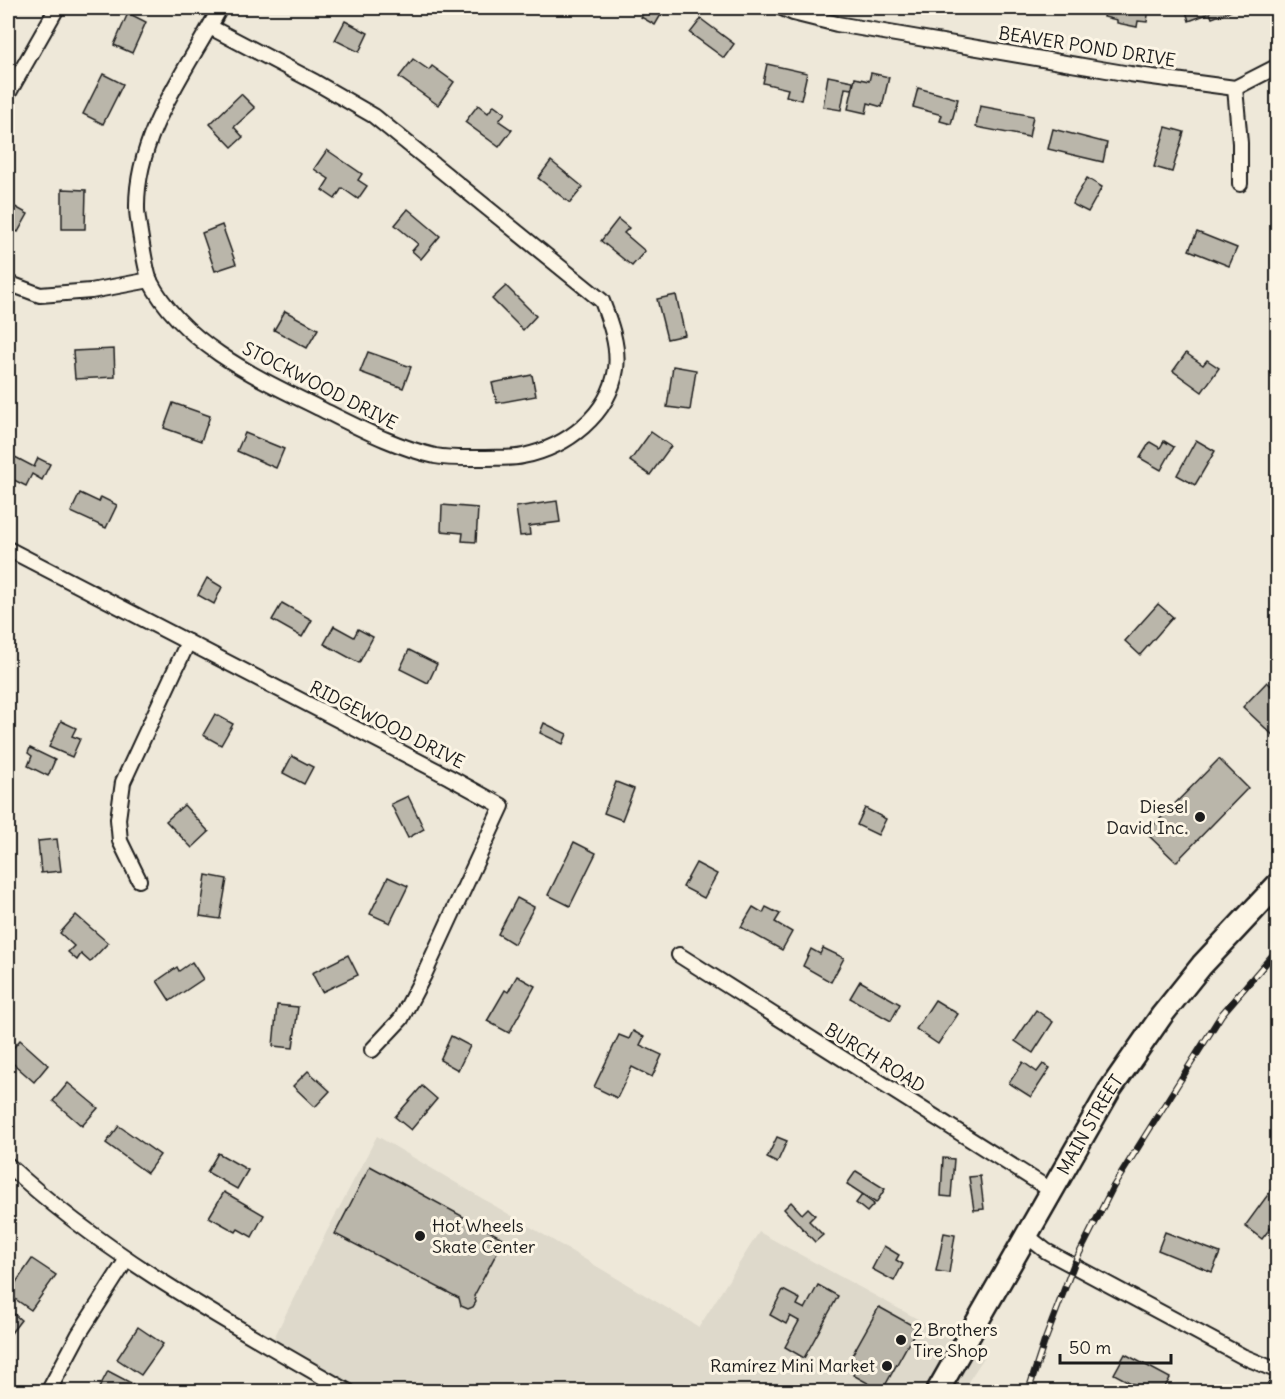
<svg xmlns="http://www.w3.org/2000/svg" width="1285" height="1399" viewBox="0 0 1285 1399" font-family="Delius,sans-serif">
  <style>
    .built { fill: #ded9cb }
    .building { fill: #bab6aa; stroke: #1c1c1c; stroke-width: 1.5 }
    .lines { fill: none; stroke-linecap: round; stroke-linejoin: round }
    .street-casing { stroke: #1c1c1c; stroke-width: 18 }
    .primary-casing { stroke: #1c1c1c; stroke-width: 26 }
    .street { stroke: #fcf5e5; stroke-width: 14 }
    .primary { stroke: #fcf5e5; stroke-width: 21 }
    .rail-casing { stroke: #1c1c1c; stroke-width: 7 }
    .rail { stroke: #fcf5e5; stroke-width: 4.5; stroke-dasharray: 14; stroke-linecap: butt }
    .poi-dot { fill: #1c1c1c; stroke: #fcf5e5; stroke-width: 2 }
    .labels { text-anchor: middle; stroke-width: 6; stroke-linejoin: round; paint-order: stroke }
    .street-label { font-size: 18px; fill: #1c1c1c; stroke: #fcf5e5 }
    .poi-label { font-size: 18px; fill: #1c1c1c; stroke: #fcf5e5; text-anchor: end }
  </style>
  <rect width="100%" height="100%" fill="#eee8d9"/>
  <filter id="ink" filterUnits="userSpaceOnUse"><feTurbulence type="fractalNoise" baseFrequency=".0167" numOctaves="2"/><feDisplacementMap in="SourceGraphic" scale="12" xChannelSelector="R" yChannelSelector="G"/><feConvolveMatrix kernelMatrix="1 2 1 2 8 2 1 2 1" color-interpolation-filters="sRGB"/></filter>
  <g filter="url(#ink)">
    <path class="built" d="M377 1136 699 1327 759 1232 985 1356 962 1391 357 1392 271 1344 327 1231Z"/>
    <g class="building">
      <path d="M647 8H665L655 25 641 17Z"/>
      <path d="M1106 8H1149L1147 22 1138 21 1137 27 1117 23V20L1104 17Z"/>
      <path d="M1185 8H1230L1231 11 1212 18 1210 13 1189 21Z"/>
      <path d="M128 13 146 22 132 53 114 45Z"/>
      <path d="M701 19 734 44 724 58 690 33Z"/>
      <path d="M345 21 368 33 359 52 335 40Z"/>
      <path d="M413 59 429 70 432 66 454 82 438 105 399 77Z"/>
      <path d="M767 64 807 73 801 100 786 96 788 89 763 83Z"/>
      <path d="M871 73 889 77 882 107 868 103 866 113 848 109 855 78 869 81Z"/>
      <path d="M103 74 123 84 103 124 83 114Z"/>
      <path d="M828 76 853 81 852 89 845 88 841 110 823 107Z"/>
      <path d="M918 88 958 99 951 124 940 121 942 115 913 107Z"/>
      <path d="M241 94 255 108 234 127 243 137 232 147 210 124Z"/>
      <path d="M478 105 488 113 494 105 505 113 499 121 512 130 499 147 465 122Z"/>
      <path d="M980 106 1033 116 1029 137 976 127Z"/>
      <path d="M1166 127 1184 132 1172 172 1154 167Z"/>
      <path d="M1053 129 1107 143 1103 162 1048 149Z"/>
      <path d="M327 150 362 174 358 180 367 186 358 199 342 188 335 199 322 190 329 179 314 169Z"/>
      <path d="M551 161 583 187 570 203 538 178Z"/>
      <path d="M1087 178 1102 187 1088 212 1072 204Z"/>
      <path d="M62 189 86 190 85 229H62Z"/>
      <path d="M8 203 28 214 18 232 8 227Z"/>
      <path d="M408 209 440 236 421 259 412 251 418 244 395 225Z"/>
      <path d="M618 219 629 228 624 233 645 251 632 266 601 241Z"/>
      <path d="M222 225 236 264 215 271 202 233Z"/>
      <path d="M1197 232 1237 248 1229 266 1189 250Z"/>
      <path d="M506 286 536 316 523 330 492 299Z"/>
      <path d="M676 295 685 335 667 339 657 299Z"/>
      <path d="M285 311 318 329 307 348 274 330Z"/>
      <path d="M114 349 115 377 75 379 73 351Z"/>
      <path d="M368 352 411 367 403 388 360 372Z"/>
      <path d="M1186 353 1203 365 1207 360 1219 368 1202 392 1173 371Z"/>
      <path d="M673 366 696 370 690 410 667 407Z"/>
      <path d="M532 375 536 396 497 403 492 383Z"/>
      <path d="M173 403 210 416 201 441 164 428Z"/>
      <path d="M651 432 671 446 650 475 630 461Z"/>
      <path d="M245 433 284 449 276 468 237 451Z"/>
      <path d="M1196 440 1215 451 1195 485 1177 475Z"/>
      <path d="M1164 441 1174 447 1161 470 1140 458 1150 442 1160 448Z"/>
      <path d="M15 457 34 467 38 458 50 464 42 480 32 474 26 486 8 477V472Z"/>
      <path d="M80 493 99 502 101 497 117 505 106 528 71 512Z"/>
      <path d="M557 501 560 522 529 526 530 535 520 536 516 507Z"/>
      <path d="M442 505 478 508 476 542 462 541 463 533 441 531Z"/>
      <path d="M207 578 222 587 214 604 198 595Z"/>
      <path d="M282 603 312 620 302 637 272 620Z"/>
      <path d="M1158 604 1173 617 1140 655 1125 641Z"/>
      <path d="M334 626 354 637 358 629 373 637 359 663 324 644Z"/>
      <path d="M409 650 437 664 428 683 400 669Z"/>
      <path d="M1267 682 1278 692V740L1243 707Z"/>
      <path d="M215 714 233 724 221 745 203 735Z"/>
      <path d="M61 721 76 728 72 736 80 739 72 757 49 747Z"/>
      <path d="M544 723 567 734 563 744 540 733Z"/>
      <path d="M30 748 55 760 48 776 28 766 32 756 28 753Z"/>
      <path d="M292 756 313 767 304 784 283 773Z"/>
      <path d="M1219 759 1248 788 1176 862 1146 833Z"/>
      <path d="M616 782 634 789 622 820 604 813Z"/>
      <path d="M408 796 424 829 408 838 391 804Z"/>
      <path d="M184 805 209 832 192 848 166 821Z"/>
      <path d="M865 808 886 819 878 835 857 825Z"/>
      <path d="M57 839 61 871 41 873 38 841Z"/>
      <path d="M574 842 596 853 570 906 548 895Z"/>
      <path d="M696 863 717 874 704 898 683 887Z"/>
      <path d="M206 875 227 879 220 919 200 916Z"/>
      <path d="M388 877 408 886 390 923 370 914Z"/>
      <path d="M517 898 534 907 514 944 498 934Z"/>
      <path d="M753 907 763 913 766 907 780 914 775 922 792 932 782 950 741 927Z"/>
      <path d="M76 915 108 943 90 962 81 954 77 960 68 952 74 946 60 933Z"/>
      <path d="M823 948 844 958 831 982 803 966 811 949 820 954Z"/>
      <path d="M348 955 358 975 322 992 312 973Z"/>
      <path d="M192 962 203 979 170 1001 157 981 177 967 179 971Z"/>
      <path d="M517 976 535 986 509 1033 487 1021 505 990 508 992Z"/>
      <path d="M860 981 900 1004 891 1021 850 998Z"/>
      <path d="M935 1000 958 1014 938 1044 916 1029Z"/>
      <path d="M277 1005 298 1007 293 1048 273 1046Z"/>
      <path d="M1036 1010 1053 1022 1033 1053 1015 1041Z"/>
      <path d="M633 1031 644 1037 640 1045 662 1055 652 1077 632 1067 617 1098 594 1087 619 1035 629 1039Z"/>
      <path d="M451 1036 470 1046 458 1070 440 1060Z"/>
      <path d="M20 1040 48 1065 34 1082 8 1059V1054Z"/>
      <path d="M1023 1062 1037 1072 1043 1064 1050 1068 1031 1097 1009 1083Z"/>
      <path d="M308 1071 330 1091 315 1107 293 1086Z"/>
      <path d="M68 1083 98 1108 82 1126 53 1101Z"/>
      <path d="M422 1086 437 1099 411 1130 395 1117Z"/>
      <path d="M119 1126 160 1155 147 1173 106 1143Z"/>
      <path d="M777 1137 787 1141 777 1163 767 1158Z"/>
      <path d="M218 1153 248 1170 237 1189 207 1172Z"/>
      <path d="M943 1158 954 1159 951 1197 941 1196Z"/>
      <path d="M370 1166 504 1239 474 1296 476 1302 473 1307 468 1309 461 1306 459 1298 335 1234Z"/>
      <path d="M856 1171 885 1189 876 1203 847 1184Z"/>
      <path d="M980 1176 984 1209 974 1210 969 1177Z"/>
      <path d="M1275 1185 1278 1187V1218L1262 1239 1245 1226Z"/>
      <path d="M224 1192 264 1215 252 1237 238 1229 236 1232 209 1217Z"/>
      <path d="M862 1195 874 1204 867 1212 856 1203Z"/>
      <path d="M791 1202 802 1214 808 1208 815 1215 809 1221 823 1235 815 1242 784 1209Z"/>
      <path d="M1165 1232 1220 1253 1212 1272 1158 1250Z"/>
      <path d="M944 1233 955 1235 949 1273 936 1271Z"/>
      <path d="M884 1246 899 1255 896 1260 903 1264 894 1281 872 1269Z"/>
      <path d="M32 1259 56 1275 31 1310 8 1294Z"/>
      <path d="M818 1285 838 1296 804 1358 785 1347 799 1321 790 1316 786 1324 770 1315 783 1290 800 1299 797 1305 805 1309Z"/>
      <path d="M879 1307 917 1328 882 1391 853 1375 860 1361 851 1357Z"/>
      <path d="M8 1309 21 1320 8 1337Z"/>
      <path d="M138 1327 163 1344 141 1375 117 1359Z"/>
      <path d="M1125 1354 1170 1378 1162 1392H1148L1114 1374Z"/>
      <path d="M108 1371 133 1384 129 1392H97Z"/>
    </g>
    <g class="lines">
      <defs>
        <g id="street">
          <path d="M782 8 793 13 837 24 1130 74 1235 88 1278 66"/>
          <path d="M210 27 315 82 374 116 602 301C610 322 619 346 616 369 609 415 567 447 523 456 512 459 498 457 486 458 469 458 452 459 435 456 395 447 360 428 323 410 262 380 183 345 150 281 146 272 137 218 137 208 136 134 187 70 220 8"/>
          <path d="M1235 88 1240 143V184"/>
          <path d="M8 94 57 8"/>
          <path d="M8 283 40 295 91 291 150 280"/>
          <path d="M8 549 449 777 502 806 424 975 401 1019 372 1050"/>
          <path d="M139 880 120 841 118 819 123 782 188 642"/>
          <path d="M679 955 1052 1191"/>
          <path d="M8 1165C108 1258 231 1324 349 1392"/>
          <path d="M1026 1235 1046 1251 1242 1356 1278 1371"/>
          <path d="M48 1392 79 1334 127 1259"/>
          <path d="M1276 1392 1278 1382"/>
        </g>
        <g id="primary">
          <path id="s1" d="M937 1392 1109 1091 1162 1015 1202 965 1278 884"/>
        </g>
      </defs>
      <use href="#street" class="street-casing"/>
      <use href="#primary" class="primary-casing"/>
      <use href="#street" class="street"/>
      <use href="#primary" class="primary"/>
      <defs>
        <path id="rail" d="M1028 1392 1044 1343 1074 1264 1113 1187 1222 1014 1278 949"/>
      </defs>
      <use href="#rail" class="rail-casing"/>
      <use href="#rail" class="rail"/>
    </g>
  </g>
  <g class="poi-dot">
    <circle cx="1200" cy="817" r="6"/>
    <circle cx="420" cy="1236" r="6"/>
    <circle cx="901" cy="1340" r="6"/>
    <circle cx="887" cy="1366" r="6"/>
  </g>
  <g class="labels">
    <g class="street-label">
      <text transform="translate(1087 47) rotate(9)" y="6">BEAVER POND DRIVE</text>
      <text transform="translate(320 386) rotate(27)" y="6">STOCKWOOD DRIVE</text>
      <text transform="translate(387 725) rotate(27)" y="6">RIDGEWOOD DRIVE</text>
      <text transform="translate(875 1058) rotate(32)" y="6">BURCH ROAD</text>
      <text dy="6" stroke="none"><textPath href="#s1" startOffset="308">MAIN STREET</textPath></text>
    </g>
    <g class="poi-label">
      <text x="1188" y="813">Diesel<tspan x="1188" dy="21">David Inc.</tspan></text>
      <text x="432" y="1232" text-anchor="start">Hot Wheels<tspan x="432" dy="21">Skate Center</tspan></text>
      <text x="913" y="1336" text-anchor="start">2 Brothers<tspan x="913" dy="21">Tire Shop</tspan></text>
      <text x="875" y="1372">Ramírez Mini Market</text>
    </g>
  </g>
  <rect width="1285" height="1399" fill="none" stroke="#fcf5e5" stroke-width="30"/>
  <rect x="15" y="15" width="1255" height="1369" fill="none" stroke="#1c1c1c" stroke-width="2" filter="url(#ink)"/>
  <path d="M1060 1354v9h111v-9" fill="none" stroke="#1c1c1c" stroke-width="3"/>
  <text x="1069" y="1354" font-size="18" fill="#1c1c1c" stroke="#fcf5e5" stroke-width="4.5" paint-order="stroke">50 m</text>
</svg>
